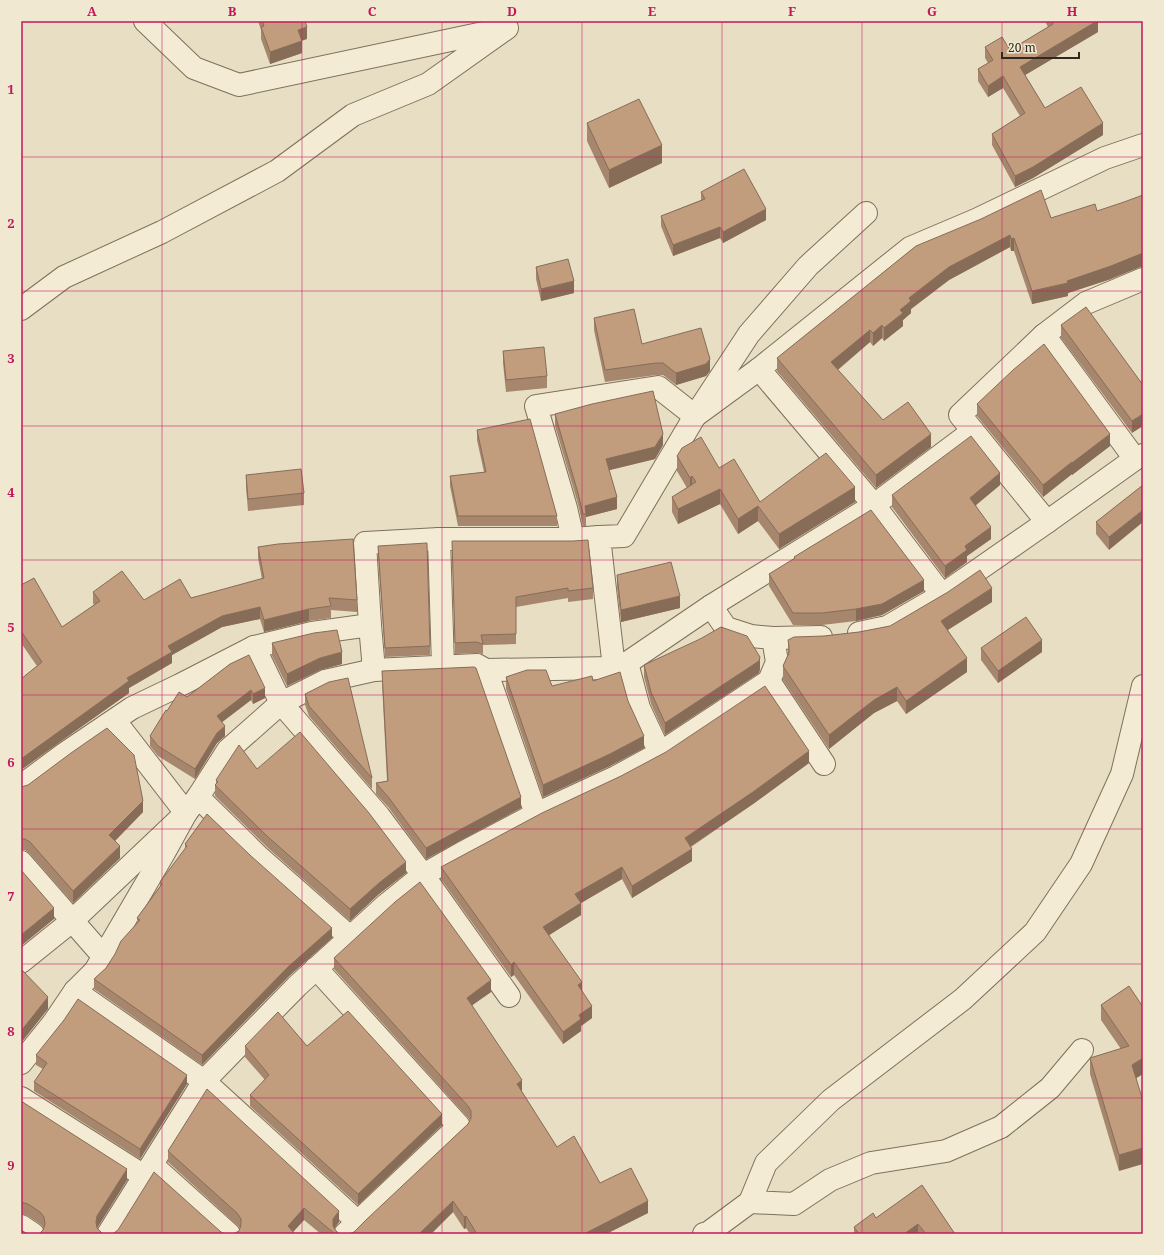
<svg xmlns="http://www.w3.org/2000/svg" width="1164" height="1255" viewBox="0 0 1164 1255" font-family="'Noto Serif',serif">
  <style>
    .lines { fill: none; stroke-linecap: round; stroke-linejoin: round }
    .minor-casing { stroke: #7f705c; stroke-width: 24 }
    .minor { stroke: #f4ebd5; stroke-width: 22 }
    .wall { fill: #a6866c }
    .shaded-wall { fill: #876d58 }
    .building { fill: #c19c7d; stroke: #876d58 }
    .grid { fill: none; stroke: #c2185b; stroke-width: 1; stroke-opacity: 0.55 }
    .neatline { fill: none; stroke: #c2185b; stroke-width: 1.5 }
    .grid-label { font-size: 13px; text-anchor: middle; font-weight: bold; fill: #c2185b }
  </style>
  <rect width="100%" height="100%" fill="#e7dec3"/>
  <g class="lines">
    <defs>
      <g id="minor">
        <path d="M21 309 64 277 162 232 277 171 353 115 428 84 507 28 239 85 194 68 145 21"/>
        <path d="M1044 335 1135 459"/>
        <path d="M759 369 910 248 976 220 1105 158 1143 145"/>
        <path d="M973 431 1047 522"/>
        <path d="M599 537 573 539 566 508 536 406 658 387 695 416 759 369 874 505 942 595"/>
        <path d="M439 539 443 666"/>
        <path d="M711 606 726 628 751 636 773 638 821 637"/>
        <path d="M370 625 365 543 439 539H573"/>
        <path d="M859 633 887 627 942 595 1047 522 1135 459 1143 455"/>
        <path d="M254 647 281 703 379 816 423 875 509 996"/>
        <path d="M627 663 639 708 660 753"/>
        <path d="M614 668 599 537 624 536 695 416 749 334 808 266 866 213"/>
        <path d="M486 670 536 814"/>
        <path d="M769 681 824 764"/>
        <path d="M21 786 64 754 132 708 180 685 254 647 312 633 370 625 374 670"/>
        <path d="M198 797 259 857 351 938"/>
        <path d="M21 862 104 957"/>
        <path d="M21 962 72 921 186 813 115 721"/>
        <path d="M316 968 459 1126 345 1234"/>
        <path d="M75 991 204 1081 358 1222"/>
        <path d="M1082 1050 1050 1088 1001 1127 946 1151 871 1163 830 1180 794 1204 750 1202 766 1163 831 1100 963 999 1035 932 1081 864 1122 774 1143 686"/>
        <path d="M21 1063 54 1022 75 991 95 971 164 853 186 813 198 797 228 750 281 703 325 681 374 670 477 665 486 670 614 668 627 663 711 606 874 505 973 431 960 415 1044 335 1086 303 1143 279"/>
        <path d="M21 1098 144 1176"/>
        <path d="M152 1165 229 1234"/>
        <path d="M21 1226 33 1234"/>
        <path d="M108 1234 204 1081 297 986 387 904 423 875 462 853 536 814 616 777 660 753 769 681 777 662 773 638"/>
        <path d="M704 1234 708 1233 750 1202"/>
      </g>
    </defs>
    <use href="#minor" class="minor-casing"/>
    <use href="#minor" class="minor"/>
  </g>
  <g class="wall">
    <path d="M258 21H305L307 39 302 40V53L270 64 261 39V30Z"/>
    <path d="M1045 21H1098V32L1025 75 1045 108 1103 135 1033 178 1015 187 992 145V134L1020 116 1003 88 988 97 978 81V69L988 63 985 58V47L1010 50 1048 27Z"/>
    <path d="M587 123 662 163 609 188 587 141Z"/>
    <path d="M701 192 766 220 723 243 720 238 673 256 661 226V216L701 200Z"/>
    <path d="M1051 218 1111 279 1068 293V296L1032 304 1014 251H1011L1010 247 949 280 911 309V313L903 320V326L884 341 882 338 873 346 870 342 838 370 883 420 931 447 876 488 777 371V358L916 246Z"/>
    <path d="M536 267 574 293 541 301 536 279Z"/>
    <path d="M594 318 642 344 710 371 706 376 676 385 663 375H656L605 382 594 330Z"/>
    <path d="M1061 325 1143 385 1132 433 1061 338Z"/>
    <path d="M503 351 547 376V388L506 392 503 363Z"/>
    <path d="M977 404 1110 446 1072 475V474L1043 497 977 416Z"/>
    <path d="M555 414 663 445 655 459 609 470 617 509 586 517V526H583L578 504 555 426Z"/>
    <path d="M477 430 557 516V526H458L450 486V476L484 472 477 440Z"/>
    <path d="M677 456 719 468 760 502H855L779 549 758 521 738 534 720 504 678 524 672 512V497L687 488 677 471Z"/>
    <path d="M246 475 304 493V505L248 511 246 487Z"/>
    <path d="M1000 485 976 505 991 539 967 556V562L945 578 892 507V495Z"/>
    <path d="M1143 485 1109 550 1096 534V522Z"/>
    <path d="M452 541 593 588V599L568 602V598L516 607V644L483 645V654L476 653 455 654Z"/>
    <path d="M378 546 430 646V655L385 657 378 555Z"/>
    <path d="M258 547 357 600V612L331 610V618L309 621 264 632 260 619 222 627 172 655V663L129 688V693L57 744 21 770V679L37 666 21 643V585L62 627 94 605 93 603V592L144 600 191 598 262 579 258 558Z"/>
    <path d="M794 557 924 591 882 615 856 621 822 625H793L769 586V574L794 559Z"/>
    <path d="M617 575 680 608 621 622 617 587Z"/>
    <path d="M992 602 948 630 967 672 906 714 897 701 874 713 829 749 783 680V666L788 654V640L859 632 890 626Z"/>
    <path d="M272 643 342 664 320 670 287 686 272 656Z"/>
    <path d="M981 648 1042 652 998 683 981 660Z"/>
    <path d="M230 664 265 698 253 704 251 700 222 722 225 736 217 743 195 779 158 756 150 746V736L167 711 187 697Z"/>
    <path d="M644 665 760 669 759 673 665 735 651 704 644 677Z"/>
    <path d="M382 671 521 808 426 859 389 808 376 794V783L387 781 382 682Z"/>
    <path d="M506 677 552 686 593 681 628 701 644 748 610 766 543 797 506 689Z"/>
    <path d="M305 694 372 778V789L309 716 305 705Z"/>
    <path d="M809 763 753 804 691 847 692 861 632 898 622 879 581 903V915L549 935 582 992 592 1018 581 1026V1031L563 1044 514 975 511 977 441 879V867Z"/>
    <path d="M257 769 406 873 379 894 350 921 268 848 215 796V785L216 783V780Z"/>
    <path d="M21 787 143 812 115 841 120 858 73 903 30 854 25 850H21Z"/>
    <path d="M185 844 332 938 288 977 202 1065 94 989V979L106 968 137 923V918L160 886V882L185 850Z"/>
    <path d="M334 958 491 992 472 1005 522 1092 557 1147 600 1183 648 1213 606 1234H470L466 1228 464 1229 453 1212 431 1234H349L354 1232 468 1124 470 1120 468 1118 334 969Z"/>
    <path d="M1129 986 1136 1078 1119 1171 1090 1074V1058L1121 1049 1101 1020V1005Z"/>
    <path d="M245 1046H307L442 1125 358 1205 250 1106V1095L265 1080 245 1057Z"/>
    <path d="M36 1055 187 1084 140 1159 34 1091V1082L43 1069 36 1065Z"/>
    <path d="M21 1101 127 1180 97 1228 102 1233 39 1234 43 1230 44 1228 40 1224 28 1216 21 1214Z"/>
    <path d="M168 1151 339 1222 334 1228 336 1231 340 1234H321L304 1220 293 1232 239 1231 240 1228 237 1225 168 1162Z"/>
    <path d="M922 1185 955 1234H854V1227L876 1218Z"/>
  </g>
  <g class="shaded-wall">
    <path d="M1097 21H1098V32L1020 78V67Z"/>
    <path d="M307 27V39L298 42V30Z"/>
    <path d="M302 41V53L270 64V52Z"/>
    <path d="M1003 76V88L988 97V86Z"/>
    <path d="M1103 123V135L1033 178 1015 187V176Z"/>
    <path d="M662 145V163L609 188V170Z"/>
    <path d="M766 209V220L723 243V232Z"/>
    <path d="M720 227V238L673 256V245Z"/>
    <path d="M1010 235V247L949 280 911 309V313L903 320V326L884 341V328L900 310 909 298 949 267Z"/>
    <path d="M1014 238V251H1011V239Z"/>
    <path d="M1143 253V266L1111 279 1068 293V296L1032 304V291L1067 281Z"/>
    <path d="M574 281V293L541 301V289Z"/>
    <path d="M882 325V338L873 346V333Z"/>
    <path d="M870 330V342L831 375V362Z"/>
    <path d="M710 359V371L706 376 676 385V373Z"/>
    <path d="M1143 414V426L1132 433V421Z"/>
    <path d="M663 434V445L655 459 606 471V459Z"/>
    <path d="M931 434V447L876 488V475Z"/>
    <path d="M1110 434V446L1072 475V463Z"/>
    <path d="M1072 462V474L1043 497V485Z"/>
    <path d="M1000 473V485L970 510V498Z"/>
    <path d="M692 476V491L690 493V478Z"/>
    <path d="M855 487V502L779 549V534Z"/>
    <path d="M720 489V504L678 524V509Z"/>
    <path d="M617 497V509L586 517 585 506Z"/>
    <path d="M758 506V521L738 534V519Z"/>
    <path d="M1143 510V522L1109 550V537Z"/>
    <path d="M991 527V539L967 556V562L945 578V566L965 546Z"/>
    <path d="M924 580V591L882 615 856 621V609Z"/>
    <path d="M992 588V602L941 634V621Z"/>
    <path d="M680 596V608L621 622V610Z"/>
    <path d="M260 607V619L222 627 172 655V663L129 688V693L57 744 21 770V759L168 646 222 616Z"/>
    <path d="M309 609V621L264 632V620Z"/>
    <path d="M1042 640V652L998 683V671Z"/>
    <path d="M342 652V664L320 670 287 686V674L320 658Z"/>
    <path d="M760 657V669L759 673 665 735V723Z"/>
    <path d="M967 658V672L906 714V701Z"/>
    <path d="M897 687V701L874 713 829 749V735L874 700Z"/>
    <path d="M265 688V698L253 704V694Z"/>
    <path d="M251 690V700L217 726V716Z"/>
    <path d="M225 726V736L217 743 195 779V769L217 733Z"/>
    <path d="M644 736V748L610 766 543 797V785Z"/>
    <path d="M809 751V763L753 804 685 850V838Z"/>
    <path d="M521 797V808L426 859V848Z"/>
    <path d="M143 801V812L109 847V835Z"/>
    <path d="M120 846V858L73 903V891Z"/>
    <path d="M692 849V861L632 898V886Z"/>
    <path d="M406 862V873L379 894 350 921V909L379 883Z"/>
    <path d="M622 867V879L581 903V915L543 939V927L575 894Z"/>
    <path d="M54 908V919L21 946V935Z"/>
    <path d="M332 928V938L288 977 202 1065V1055L288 967Z"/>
    <path d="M514 962V975L511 977V965Z"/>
    <path d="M491 980V992L467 1009V998Z"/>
    <path d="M582 982V994L578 985Z"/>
    <path d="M48 997V1009L21 1043V1031Z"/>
    <path d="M592 1006V1018L581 1026V1031L563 1044V1032L579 1015Z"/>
    <path d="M1143 1058V1074L1132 1081V1065Z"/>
    <path d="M187 1075V1084L140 1159V1149Z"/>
    <path d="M522 1080V1092L517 1084Z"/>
    <path d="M442 1114V1125L358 1205V1194Z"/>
    <path d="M1143 1148V1164L1119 1171V1155Z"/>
    <path d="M127 1169V1180L97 1228 96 1233V1222L97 1216Z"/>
    <path d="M453 1201V1212L431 1234H419Z"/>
    <path d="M648 1201V1213L606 1234H584Z"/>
    <path d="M304 1208V1220L291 1234 288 1226Z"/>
    <path d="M339 1211V1222L333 1230V1219Z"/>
    <path d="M466 1216V1228L464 1229V1217Z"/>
    <path d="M918 1224V1234H904Z"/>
  </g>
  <g class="building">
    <path d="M262 21H305L307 27 298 30 302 41 270 52 261 27 264 26Z"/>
    <path d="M1052 21H1097L1020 67 1045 108 1081 87 1103 123 1033 167 1015 176 992 134 1025 113 1003 76 988 86 978 69 993 60 985 47 1002 37 1010 50 1053 24Z"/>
    <path d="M639 99 662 145 609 170 587 123Z"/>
    <path d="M744 169 766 209 723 232 720 227 673 245 661 216 705 199 701 192Z"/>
    <path d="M1041 190 1051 218 1095 204 1097 211 1124 202 1143 195V253L1111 266 1067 281 1068 283 1032 291 1014 238 1011 239 1010 235 949 267 909 298 911 301 900 310 903 313 884 328 882 325 873 333 870 330 831 362 883 420 908 402 931 434 876 475 777 358 916 246 981 219Z"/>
    <path d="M568 259 574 281 541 289 536 267Z"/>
    <path d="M1086 307 1143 385V414L1132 421 1061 325Z"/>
    <path d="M634 309 642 344 701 328 710 359 706 364 676 373 663 363H656L605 370 594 318Z"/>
    <path d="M1044 344 1110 434 1072 463V462L1043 485 977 404 1013 370Z"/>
    <path d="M544 347 547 376 506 380 503 351Z"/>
    <path d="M653 391 663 434 655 447 606 459 617 497 585 506 586 514H583L578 493 555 414 592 404Z"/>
    <path d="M530 419 557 516H458L450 476 486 472 477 430Z"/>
    <path d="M971 436 1000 473 970 498 991 527 965 546 967 550 945 566 892 495Z"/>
    <path d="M701 437 719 468 734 459 760 502 826 453 855 487 779 534 758 506 738 519 720 489 678 509 672 497 696 482 692 476 690 478 677 456 682 448Z"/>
    <path d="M301 469 304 493 248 499 246 475Z"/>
    <path d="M1143 485V510L1109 537 1096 522Z"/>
    <path d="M871 510 924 580 882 604 856 609 822 613H793L769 574 795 558 794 557Z"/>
    <path d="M353 539 357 600 329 598 331 606 309 609 264 620 260 607 222 616 168 646 172 652 127 678 129 681 21 759V679L42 662 21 631V585L34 578 62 627 100 601 93 592 122 571 144 600 180 579 191 598 264 578 258 547 278 544Z"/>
    <path d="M588 540 593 588 568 591V588L516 597V634L481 635 483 644 476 642 455 643 452 541H573Z"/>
    <path d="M427 543 430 646 385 648 378 546Z"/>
    <path d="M671 562 680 596 621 610 617 575Z"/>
    <path d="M980 570 992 588 941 621 967 658 906 701 897 687 874 700 829 735 783 666 789 653V646L788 640 794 637 824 636 859 632 890 626 948 592Z"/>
    <path d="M1026 617 1042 640 998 671 981 648Z"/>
    <path d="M721 627 747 636 760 657 759 661 665 723 651 692 644 665 700 639Z"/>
    <path d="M337 630 342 652 320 658 287 674 272 643 314 633Z"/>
    <path d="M249 655 265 688 253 694 251 690 217 716 225 726 217 733 195 769 158 746 150 736 166 710 167 711 179 692 187 697 230 664Z"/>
    <path d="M474 667 476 668 521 797 426 848 389 798 376 783 388 781 382 671Z"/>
    <path d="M527 670H546L552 686 592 676 593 681 620 672 628 701 644 736 610 754 543 785 506 677Z"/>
    <path d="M348 678 372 778 309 706 305 694 329 682Z"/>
    <path d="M765 686 809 751 753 792 685 838 692 849 632 886 622 867 575 894 581 903 543 927 582 982 578 985 592 1006 579 1015 581 1019 563 1032 514 962 511 965 441 867 542 813 621 776 666 752Z"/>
    <path d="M107 728 134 755 143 801 109 835 120 846 73 891 30 842 25 839H21V787L28 785 71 753Z"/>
    <path d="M300 732 369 813 406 862 379 883 350 909 268 837 215 785 218 782 216 780 239 745 257 769Z"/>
    <path d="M207 814 251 856 332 928 288 967 202 1055 94 979 106 968 115 954 121 941 140 920 137 918 162 884 160 882 187 846 185 844Z"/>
    <path d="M21 870 54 908 21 935Z"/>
    <path d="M420 882 491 980 467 998 522 1080 517 1084 557 1147 574 1136 600 1183 631 1168 648 1201 584 1234H477L466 1216 464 1217 453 1201 419 1234H349L354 1232 367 1219 468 1124 471 1118V1111L468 1106 334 958 395 902Z"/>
    <path d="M21 969 48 997 21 1031Z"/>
    <path d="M1129 986 1143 1007V1058L1132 1065 1143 1101V1148L1119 1155 1090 1058 1129 1046 1101 1005Z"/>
    <path d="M78 999 187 1075 140 1149 34 1082 47 1063 36 1055 64 1020Z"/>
    <path d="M348 1011 442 1114 358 1194 250 1095 269 1075 245 1046 278 1012 307 1046Z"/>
    <path d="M207 1089 339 1211 333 1219V1226L336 1231 340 1234H335L304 1208 288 1226 295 1234H233L239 1231 241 1225V1219L237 1213 168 1151Z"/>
    <path d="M21 1101 127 1169 97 1216 96 1222 97 1228 102 1233 104 1234H37H39L43 1230 45 1224 44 1217 40 1212 28 1204 21 1202Z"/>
    <path d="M154 1172 221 1232 225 1234H112L114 1233 118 1230Z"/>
    <path d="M922 1185 955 1234H926L918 1224 904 1234H859L854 1227 873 1213 876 1218Z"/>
    <path d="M21 1230 26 1233 29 1234H21Z"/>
  </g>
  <path class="grid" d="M162 21V1234M302 21V1234M442 21V1234M582 21V1234M722 21V1234M862 21V1234M1002 21V1234M21 157H1143M21 291H1143M21 426H1143M21 560H1143M21 695H1143M21 829H1143M21 964H1143M21 1098H1143"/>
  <rect width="1164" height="1255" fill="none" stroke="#f0e8d1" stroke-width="44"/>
  <path d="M1002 52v6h77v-6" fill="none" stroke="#31281e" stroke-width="2"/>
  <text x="1008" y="52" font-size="12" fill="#31281e" stroke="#f0e8d1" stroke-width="3" paint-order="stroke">20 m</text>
  <rect x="22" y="22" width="1120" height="1211" class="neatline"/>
  <g class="grid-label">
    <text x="92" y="16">A</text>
    <text x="232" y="16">B</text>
    <text x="372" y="16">C</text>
    <text x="512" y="16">D</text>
    <text x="652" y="16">E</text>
    <text x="792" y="16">F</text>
    <text x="932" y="16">G</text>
    <text x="1072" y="16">H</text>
    <text x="11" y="94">1</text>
    <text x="11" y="228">2</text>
    <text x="11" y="363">3</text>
    <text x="11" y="497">4</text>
    <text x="11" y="632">5</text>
    <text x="11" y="767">6</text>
    <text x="11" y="901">7</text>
    <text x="11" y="1036">8</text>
    <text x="11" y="1170">9</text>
  </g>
</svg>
